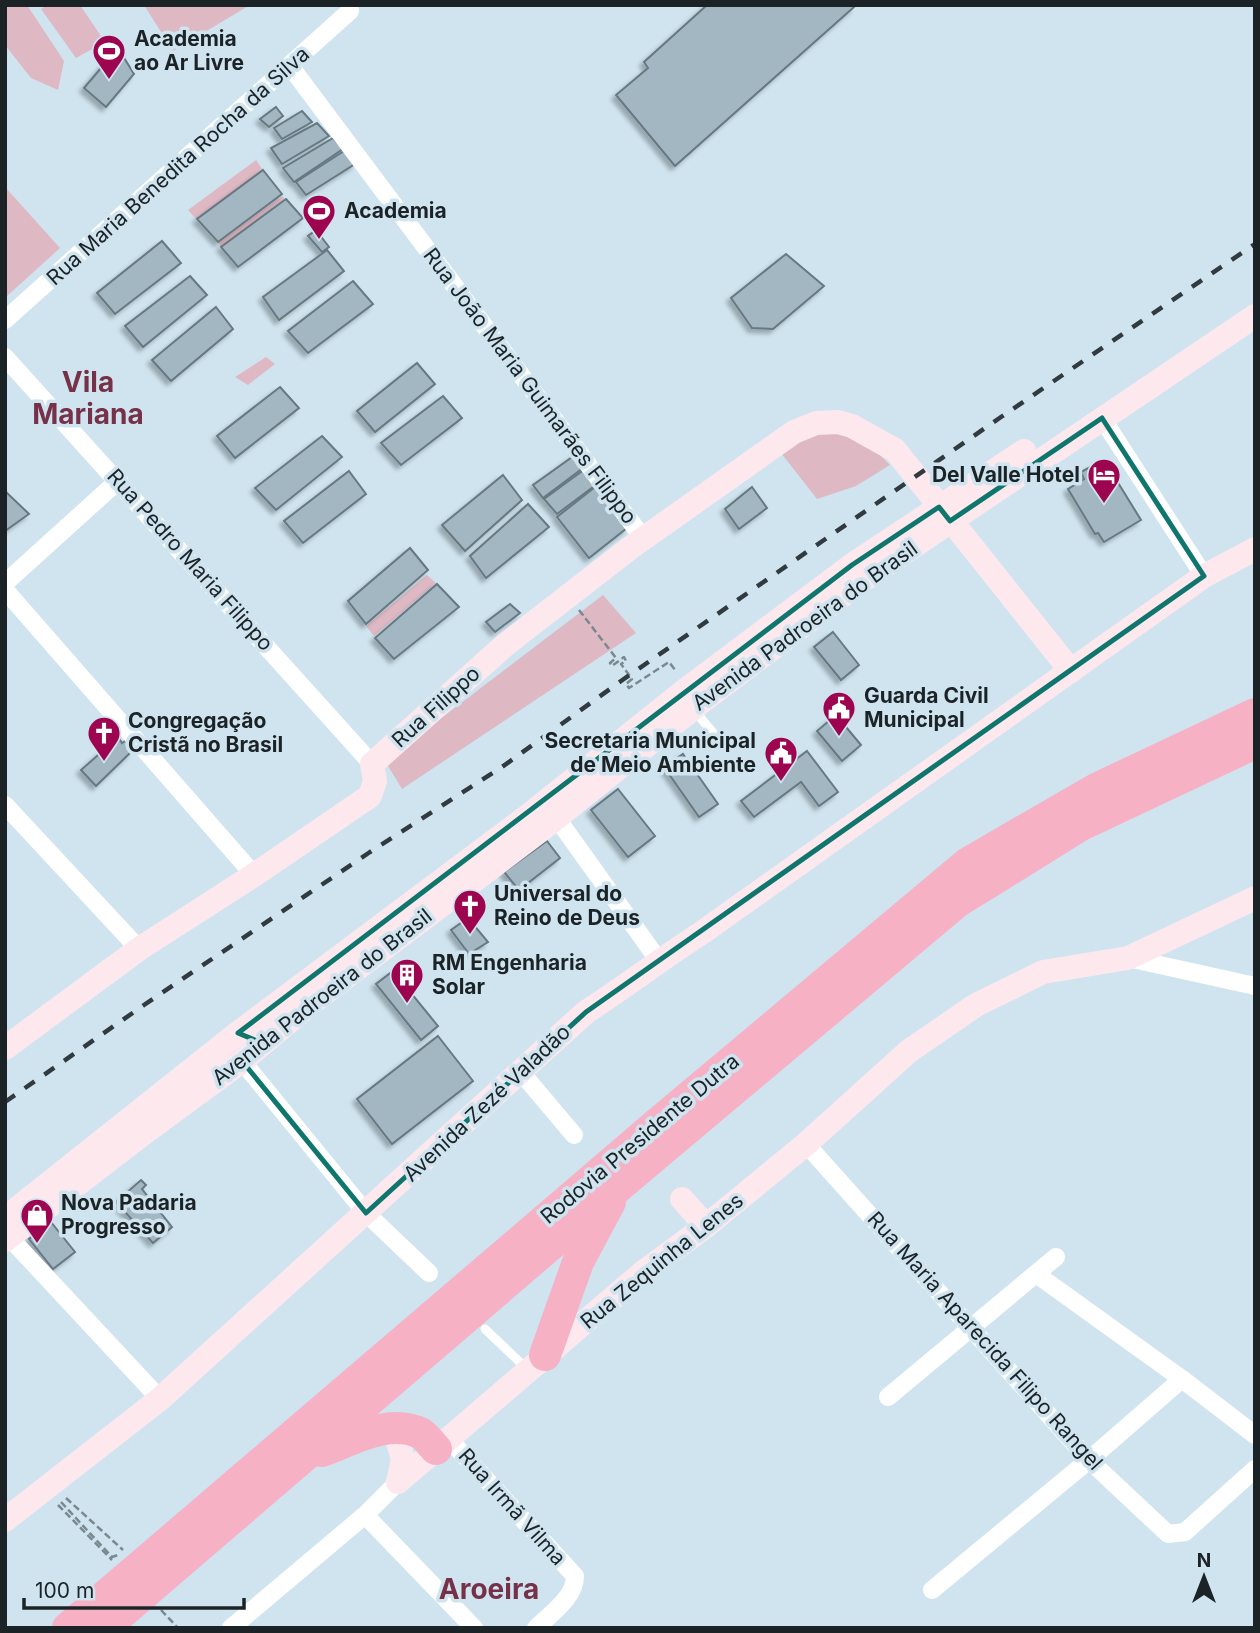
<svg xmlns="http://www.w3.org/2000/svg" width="1260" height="1633" viewBox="0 0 1260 1633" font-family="Inter,sans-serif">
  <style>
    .green { fill: #deb9c3 }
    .building { fill: #a3b7c2; stroke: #667982; stroke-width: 2; filter: url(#shadow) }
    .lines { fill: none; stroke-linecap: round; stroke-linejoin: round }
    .path { stroke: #7a8990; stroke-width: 2.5; stroke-dasharray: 7 3.5; stroke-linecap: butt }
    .lane { stroke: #fff; stroke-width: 9 }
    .street { stroke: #fff; stroke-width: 18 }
    .secondary { stroke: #fde8ee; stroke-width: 24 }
    .highway { stroke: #f7b1c5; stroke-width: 32 }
    .rail { stroke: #313a3f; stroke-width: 4.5; stroke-dasharray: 12 12; stroke-linecap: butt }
    .marked { fill: none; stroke: #0f766e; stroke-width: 5; stroke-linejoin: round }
    .labels { text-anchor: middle; stroke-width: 7; stroke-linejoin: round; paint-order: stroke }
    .poi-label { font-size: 21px; font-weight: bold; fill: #1b2327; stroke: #cfe4ef; text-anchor: start }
    .street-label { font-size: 21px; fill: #1b2327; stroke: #cfe4ef }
    .district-label { font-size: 28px; font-weight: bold; fill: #763149; stroke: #cfe4ef }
  </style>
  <defs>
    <filter id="shadow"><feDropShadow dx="-4" dy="4" stdDeviation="2" flood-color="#0004"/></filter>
  </defs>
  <rect width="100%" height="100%" fill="#cfe4ef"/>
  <g class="green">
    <path d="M5 5H27L64 61 58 90 31 78 5 45Z"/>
    <path d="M48 5H80L105 42 76 58 41 9Z"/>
    <path d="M144 5H250L173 51Z"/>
    <path d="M256 160 263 170 196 219 188 210Z"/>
    <path d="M5 187 60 248 7 296 5 294Z"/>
    <path d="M282 196 285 199 221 247 218 242Z"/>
    <path d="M266 357 275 364 248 385 235 377Z"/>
    <path d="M819 427 857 432 890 465 856 486 817 499 778 449Z"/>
    <path d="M427 575 436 583 374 636 366 626Z"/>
    <path d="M603 595 636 633 402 789 385 761Z"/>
  </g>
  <g class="building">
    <path d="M707 5H853L854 7 675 166 616 95 648 68 644 62Z"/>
    <path d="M118 48 134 74 106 107 84 88Z"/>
    <path d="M276 107 283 116 269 127 260 119Z"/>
    <path d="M302 111 312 122 282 139 274 128Z"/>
    <path d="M317 123 329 136 282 164 271 148Z"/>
    <path d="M333 138 343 149 294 182 283 168Z"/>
    <path d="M344 151 355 164 306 195 296 182Z"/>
    <path d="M263 170 282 194 218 242 197 219Z"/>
    <path d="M286 199 303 218 238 267 221 247Z"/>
    <path d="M316 230 329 247 322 252 308 236Z"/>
    <path d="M162 241 181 263 115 314 97 293Z"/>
    <path d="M327 250 344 271 279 320 263 297Z"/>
    <path d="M786 254 824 286 773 329 752 328 731 298Z"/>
    <path d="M190 276 207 295 143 347 125 326Z"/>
    <path d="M353 281 373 304 308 353 288 331Z"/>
    <path d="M216 307 233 329 171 381 152 360Z"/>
    <path d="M417 363 435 384 375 432 357 411Z"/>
    <path d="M280 387 299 408 235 458 217 436Z"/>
    <path d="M443 396 462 418 401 465 381 443Z"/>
    <path d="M322 436 342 457 276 510 255 488Z"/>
    <path d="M575 455 583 468 543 498 533 485Z"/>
    <path d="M1092 466 1097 474 1109 468 1141 520 1104 542 1098 533 1095 534 1068 489 1084 479 1081 472Z"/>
    <path d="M585 469 597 484 557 514 544 499Z"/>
    <path d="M349 471 366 494 303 543 284 521Z"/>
    <path d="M503 475 522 500 465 551 442 525Z"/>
    <path d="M595 487 627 528 589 558 557 517Z"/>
    <path d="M752 487 767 508 739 529 725 509Z"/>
    <path d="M5 491 29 514 5 531Z"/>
    <path d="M528 504 549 527 486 578 470 556Z"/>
    <path d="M410 548 428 570 366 624 348 601Z"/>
    <path d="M437 584 459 607 394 659 375 638Z"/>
    <path d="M510 604 520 613 495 632 486 622Z"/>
    <path d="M833 632 859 665 841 680 814 647Z"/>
    <path d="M836 715 861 745 842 761 817 731Z"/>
    <path d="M120 740 122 743 125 741 131 746 129 749 131 752 96 786 81 770 106 748 108 750Z"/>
    <path d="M807 751 838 792 819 806 801 782 754 817 741 801Z"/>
    <path d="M683 754 718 804 699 817 664 767Z"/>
    <path d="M618 789 655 836 628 857 591 810Z"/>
    <path d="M547 841 560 858 519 890 504 872Z"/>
    <path d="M468 918 488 942 469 954 451 930Z"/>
    <path d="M393 971 438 1026 421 1040 376 984Z"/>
    <path d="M438 1036 473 1081 392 1144 357 1099Z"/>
    <path d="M141 1180 146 1185 142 1189 172 1227 153 1243 116 1202Z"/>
    <path d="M51 1222 75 1252 53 1269 29 1239Z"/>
  </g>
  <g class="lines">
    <g class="path">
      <path d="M579 610 616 658 610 663 612 666 624 657 626 661 621 664 632 679 626 684 629 688 669 662 676 671"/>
      <path d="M66 1498 123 1550"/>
      <path d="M61 1502 112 1557 118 1555"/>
      <path d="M58 1505 112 1560"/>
      <path d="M161 1610 178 1628"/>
    </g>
    <g class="lane">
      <path d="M694 710 714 734"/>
      <path d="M485 1329 527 1369"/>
    </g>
    <g class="street">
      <path d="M290 66 643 538"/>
      <path d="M5 320 350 11"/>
      <path d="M5 357 372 764"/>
      <path d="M1102 418 1204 576"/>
      <path d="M5 583 119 480"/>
      <path d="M5 590 254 875"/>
      <path d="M5 805 139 949"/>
      <path d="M556 817 659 961"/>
      <path d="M1128 958 1255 986"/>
      <path d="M242 1061 366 1213 429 1273"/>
      <path d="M520 1071 574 1135"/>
      <path d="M806 1144 1089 1460 1168 1534 1185 1532 1255 1469"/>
      <path d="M9 1237 160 1399"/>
      <path d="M1036 1274 1182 1379 1255 1435"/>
      <path d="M888 1397 1056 1257"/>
      <path d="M448 1438 575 1576C575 1598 550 1614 536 1628"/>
      <path d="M365 1515 474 1628"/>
      <path d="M932 1590 1089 1460 1182 1379"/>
      <path d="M231 1628 365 1515 398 1482"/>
    </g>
    <g class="secondary">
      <path d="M5 1048 139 949 254 875 370 796 375 781 372 764 505 645 630 548 794 432 816 423 838 422 852 426 895 450 1071 671"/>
      <path d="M682 1199 706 1226"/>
      <path d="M5 1218 238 1033 529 815 688 688 852 565 1024 451"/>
      <path d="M5 1240 148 1130 242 1061 309 1005 541 830 700 703 862 581 1255 316"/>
      <path d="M383 1429 396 1436 403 1459 398 1482"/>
      <path d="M398 1482 641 1274 706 1226 806 1144 909 1051 976 1005 1043 972 1128 958 1255 898"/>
      <path d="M5 1520 160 1399 586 1012C625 987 661 959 700 934L1204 576 1255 549"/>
    </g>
    <g class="highway">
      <path d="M545 1355 578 1262 610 1202"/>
      <path d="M322 1451C352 1440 389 1418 420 1433 426 1436 431 1444 436 1449"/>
      <path d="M68 1628 657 1124 968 863 1096 789 1255 714"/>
      <path d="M104 1628 619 1186 957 902 1081 825 1255 743"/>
    </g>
    <path class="rail" d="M5 1102 144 1005 370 852 502 767 621 681 1001 417 1255 244"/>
  </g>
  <path class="marked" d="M1102 418 1204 576 586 1012 366 1213 242 1061 262 1043 238 1033 852 565 939 507 950 521Z"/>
  <defs>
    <symbol id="stadium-pin" viewBox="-11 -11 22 30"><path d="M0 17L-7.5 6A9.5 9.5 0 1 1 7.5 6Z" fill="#9d0551" stroke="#cfe4ef"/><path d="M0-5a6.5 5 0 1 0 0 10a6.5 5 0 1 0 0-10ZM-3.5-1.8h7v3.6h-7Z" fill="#fff"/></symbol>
    <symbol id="hotel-pin" viewBox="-11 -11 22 30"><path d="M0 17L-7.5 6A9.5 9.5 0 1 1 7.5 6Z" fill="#9d0551" stroke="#cfe4ef"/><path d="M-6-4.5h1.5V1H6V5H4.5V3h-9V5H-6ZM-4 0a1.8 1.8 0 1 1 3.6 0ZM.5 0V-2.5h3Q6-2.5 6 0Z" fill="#fff"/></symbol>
    <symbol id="civic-pin" viewBox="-11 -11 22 30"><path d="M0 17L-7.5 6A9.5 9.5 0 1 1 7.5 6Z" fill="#9d0551" stroke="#cfe4ef"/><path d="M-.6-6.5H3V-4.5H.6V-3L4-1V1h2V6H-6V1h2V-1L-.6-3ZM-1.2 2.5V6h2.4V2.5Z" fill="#fff"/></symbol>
    <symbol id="church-pin" viewBox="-11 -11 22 30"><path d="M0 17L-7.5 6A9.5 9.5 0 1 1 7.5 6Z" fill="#9d0551" stroke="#cfe4ef"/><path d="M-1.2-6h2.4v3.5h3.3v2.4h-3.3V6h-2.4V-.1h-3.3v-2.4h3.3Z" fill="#fff"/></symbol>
    <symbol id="building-pin" viewBox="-11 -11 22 30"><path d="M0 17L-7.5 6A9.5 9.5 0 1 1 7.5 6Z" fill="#9d0551" stroke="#cfe4ef"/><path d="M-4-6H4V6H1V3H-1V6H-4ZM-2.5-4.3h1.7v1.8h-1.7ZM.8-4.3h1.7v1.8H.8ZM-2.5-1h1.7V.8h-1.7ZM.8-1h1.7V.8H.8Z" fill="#fff"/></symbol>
    <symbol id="shop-pin" viewBox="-11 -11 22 30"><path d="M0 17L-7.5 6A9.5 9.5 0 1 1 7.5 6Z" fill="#9d0551" stroke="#cfe4ef"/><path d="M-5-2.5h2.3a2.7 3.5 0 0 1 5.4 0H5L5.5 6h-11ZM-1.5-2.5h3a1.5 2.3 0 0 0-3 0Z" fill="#fff"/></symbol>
  </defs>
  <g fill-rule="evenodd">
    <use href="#stadium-pin" x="90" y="32" width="38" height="52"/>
    <use href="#stadium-pin" x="300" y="192" width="38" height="52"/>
    <use href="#hotel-pin" x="1085" y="456" width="38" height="52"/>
    <use href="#civic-pin" x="820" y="689" width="38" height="52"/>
    <use href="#church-pin" x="85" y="714" width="38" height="52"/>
    <use href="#civic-pin" x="762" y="734" width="38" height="52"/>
    <use href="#church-pin" x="451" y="887" width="38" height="52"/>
    <use href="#building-pin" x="388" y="956" width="38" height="52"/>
    <use href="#shop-pin" x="18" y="1196" width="38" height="52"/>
  </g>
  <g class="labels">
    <g class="poi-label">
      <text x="134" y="46">Academia<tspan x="134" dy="24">ao Ar Livre</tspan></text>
      <text x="344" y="218">Academia</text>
      <text x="1080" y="482" text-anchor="end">Del Valle Hotel</text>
      <text x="864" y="703">Guarda Civil<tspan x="864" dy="24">Municipal</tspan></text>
      <text x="128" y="728">Congregação<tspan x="128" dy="24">Cristã no Brasil</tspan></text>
      <text x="756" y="748" text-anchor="end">Secretaria Municipal<tspan x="756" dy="24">de Meio Ambiente</tspan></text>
      <text x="494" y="901">Universal do<tspan x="494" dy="24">Reino de Deus</tspan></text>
      <text x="432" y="970">RM Engenharia<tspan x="432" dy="24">Solar</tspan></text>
      <text x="61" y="1210">Nova Padaria<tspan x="61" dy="24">Progresso</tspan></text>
    </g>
    <g class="street-label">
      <text transform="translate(178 166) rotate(-42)" y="7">Rua Maria Benedita Rocha da Silva</text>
      <text transform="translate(530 386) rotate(53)" y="7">Rua João Maria Guimarães Filippo</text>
      <text transform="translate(190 560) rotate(48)" y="7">Rua Pedro Maria Filippo</text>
      <text transform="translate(805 626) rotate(-36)" y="7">Avenida Padroeira do Brasil</text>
      <text transform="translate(436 707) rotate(-42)" y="7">Rua Filippo</text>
      <text transform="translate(322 997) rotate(-38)" y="7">Avenida Padroeira do Brasil</text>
      <text transform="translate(487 1103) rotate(-43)" y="7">Avenida Zezé Valadão</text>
      <text transform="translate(640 1139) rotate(-40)" y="7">Rodovia Presidente Dutra</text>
      <text transform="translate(662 1261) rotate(-39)" y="7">Rua Zequinha Lenes</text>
      <text transform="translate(985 1341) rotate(48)" y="7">Rua Maria Aparecida Filipo Rangel</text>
      <text transform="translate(512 1507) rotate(48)" y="7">Rua Irmã Vilma</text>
    </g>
    <g class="district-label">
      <text x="88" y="392">Vila<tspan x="88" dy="32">Mariana</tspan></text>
      <text x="489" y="1599">Aroeira</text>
    </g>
  </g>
  <rect width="1260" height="1633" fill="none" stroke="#1b2327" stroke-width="14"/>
  <g transform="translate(1204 1577)" stroke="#cfe4ef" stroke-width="5" paint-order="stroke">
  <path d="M0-5L12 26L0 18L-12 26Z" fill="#1b2327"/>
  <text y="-10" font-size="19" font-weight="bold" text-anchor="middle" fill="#1b2327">N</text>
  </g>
  <path d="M24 1598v10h220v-10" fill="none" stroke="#1b2327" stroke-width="3.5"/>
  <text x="35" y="1598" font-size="21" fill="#1b2327" stroke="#cfe4ef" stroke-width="5" paint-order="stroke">100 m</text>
</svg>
